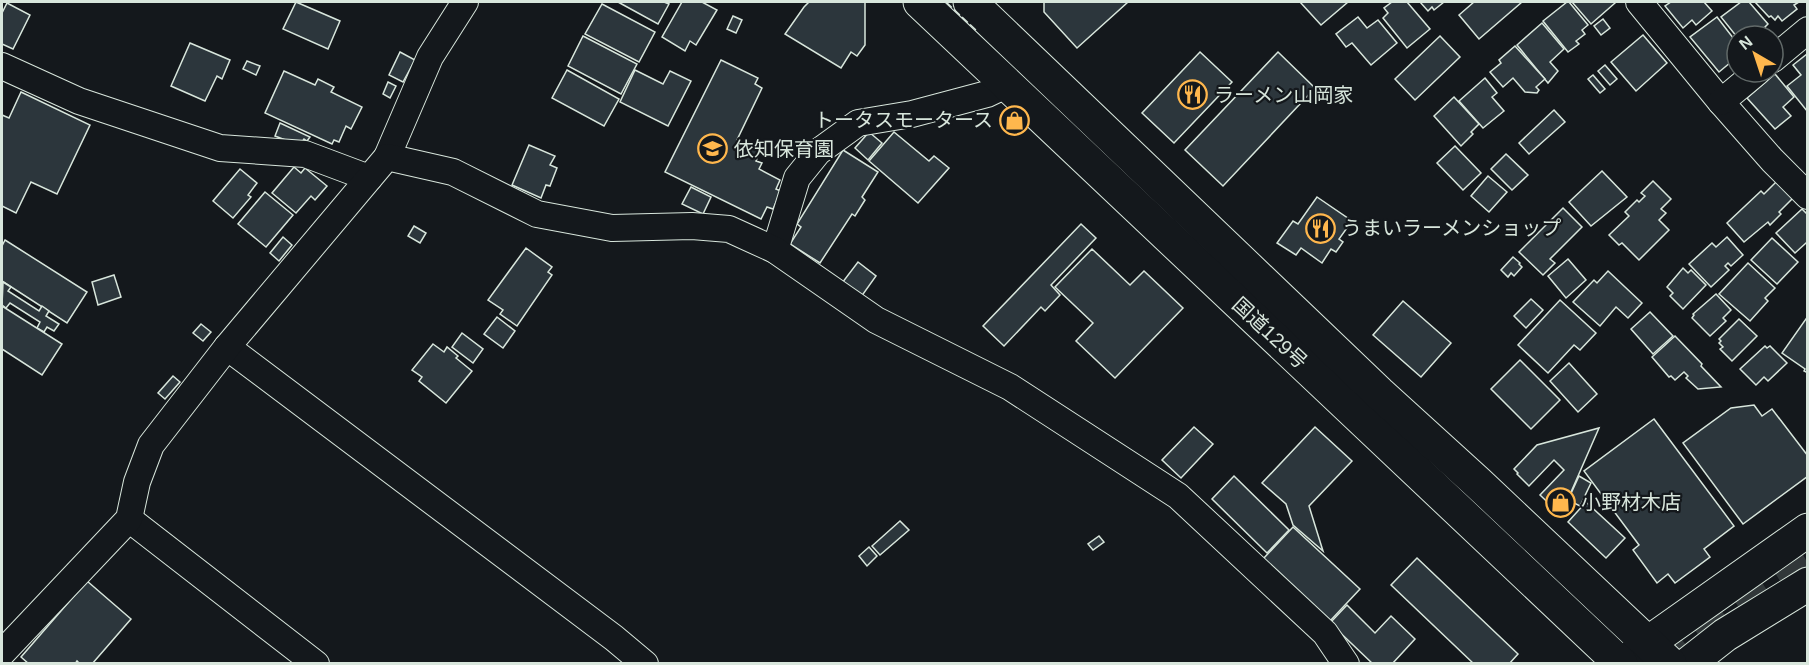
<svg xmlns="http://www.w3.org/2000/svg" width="1809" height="665" viewBox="0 0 1809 665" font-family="Arial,'Noto Sans JP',sans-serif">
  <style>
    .building { fill: #2c363c; stroke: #d8e6dc; stroke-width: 1.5 }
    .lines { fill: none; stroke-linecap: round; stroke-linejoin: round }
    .primary-tunnel { stroke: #313739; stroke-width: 33; stroke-dasharray: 33 16; stroke-linecap: butt }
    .minor-casing { stroke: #d8e6dc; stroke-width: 28 }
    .primary-casing { stroke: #d8e6dc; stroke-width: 35 }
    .trunk-casing { stroke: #d8e6dc; stroke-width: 35 }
    .minor { stroke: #14181c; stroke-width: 26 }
    .primary { stroke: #14181c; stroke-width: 33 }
    .trunk { stroke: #14181c; stroke-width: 33 }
    .fence { stroke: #d8e6dc; stroke-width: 1.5; stroke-dasharray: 8 3; stroke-linecap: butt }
    .labels { text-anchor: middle; stroke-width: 4.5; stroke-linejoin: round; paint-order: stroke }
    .poi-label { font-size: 20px; fill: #d8e6dc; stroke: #14181c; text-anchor: start }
    .street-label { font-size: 20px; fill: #d8e6dc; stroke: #14181c }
  </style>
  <rect width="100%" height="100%" fill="#14181c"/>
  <g class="building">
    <path d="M296 2 340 21 328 49 283 29Z"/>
    <path d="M618 2H664L669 4 658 24Z"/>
    <path d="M682 2H702L717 10 696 45 690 41 685 51 662 37Z"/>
    <path d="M809 2H865V45L857 56 851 52 841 68 785 34 804 7Z"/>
    <path d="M1044 2H1128L1077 48 1044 12Z"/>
    <path d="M1300 2H1348L1321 25Z"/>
    <path d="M1392 2H1407L1430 29 1407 48 1383 18 1388 13 1384 8Z"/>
    <path d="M1420 2H1444L1434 10 1432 7 1428 11Z"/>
    <path d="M1474 2H1522L1479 39 1459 15Z"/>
    <path d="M1567 2H1569L1588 25 1582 30 1585 34 1576 41 1579 44 1568 52 1543 21Z"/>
    <path d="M1572 2H1614L1615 3 1591 24Z"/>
    <path d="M1671 2H1704L1712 11 1696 25 1692 20 1683 28 1665 6Z"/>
    <path d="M1741 2H1749L1768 24 1765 27 1767 31 1761 36 1737 37 1721 17Z"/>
    <path d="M1755 2H1799L1794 5 1797 9 1782 21 1778 16 1775 20 1771 16 1769 17Z"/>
    <path d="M7 3 30 15 13 49 2 44V13Z"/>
    <path d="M602 4 655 32 639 62 585 34Z"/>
    <path d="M733 16 742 20 736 33 727 29Z"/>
    <path d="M1358 17 1367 28 1378 20 1397 43 1371 65 1352 43 1346 47 1336 34Z"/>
    <path d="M1717 17 1737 43V54L1729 60 1731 62 1719 72 1690 37Z"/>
    <path d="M1603 19 1610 28 1601 35 1594 26Z"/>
    <path d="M1542 23 1564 49 1550 62 1558 71 1548 83 1517 45Z"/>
    <path d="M1643 35 1667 63 1636 91 1611 62Z"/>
    <path d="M583 36 637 64 621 94 568 66Z"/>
    <path d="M1440 36 1460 57 1415 100 1395 79Z"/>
    <path d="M190 43 230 60 222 79 217 76 205 101 171 86Z"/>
    <path d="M1515 46 1545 79 1536 87 1539 90 1537 93 1525 92 1513 78 1503 87 1490 72 1501 63 1499 60Z"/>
    <path d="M400 52 415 60 403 82 389 75Z"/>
    <path d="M1200 52 1232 82 1174 143 1142 113Z"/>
    <path d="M1278 52 1315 88 1223 186 1185 150Z"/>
    <path d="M1807 54 1808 110 1807 111 1787 86 1801 75 1793 65Z"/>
    <path d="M721 60 758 78 755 84 762 88 737 140 760 151 756 161 762 163 759 169 780 180 776 189 781 191 773 209 767 207 761 219 665 172Z"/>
    <path d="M247 61 260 66 256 75 243 69Z"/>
    <path d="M1605 65 1617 79 1610 85 1598 71Z"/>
    <path d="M567 70 619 99 604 126 552 98Z"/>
    <path d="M635 70 663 84 670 71 691 81 668 126 620 102Z"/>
    <path d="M284 71 315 85 318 79 334 87 331 92 362 107 351 129 346 126 339 142 334 140 332 144 265 113Z"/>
    <path d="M1775 74 1794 97 1783 107 1791 116 1775 129 1747 98Z"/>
    <path d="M1593 75 1605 89 1600 93 1588 79Z"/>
    <path d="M1485 78 1497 93 1492 97 1504 111 1483 128 1459 101Z"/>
    <path d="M388 82 396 86 390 98 383 94Z"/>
    <path d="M21 92 90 125 57 194 31 182 16 213 2 206V115L9 118Z"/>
    <path d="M1454 97 1479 124 1471 132 1473 134 1461 146 1434 116Z"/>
    <path d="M1554 110 1565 122 1529 154 1519 143Z"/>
    <path d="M280 123 310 137 307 141 304 139 302 142 288 141 275 136Z"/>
    <path d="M869 132 882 143 868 160 855 148Z"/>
    <path d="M894 132 929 161 934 156 949 168 918 203 869 161Z"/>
    <path d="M529 145 555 156 550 165 557 168 550 186 546 185 541 198 512 185Z"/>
    <path d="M1455 146 1481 173 1463 190 1437 163Z"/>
    <path d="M843 150 878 172 862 197 865 200 855 216 852 214 820 263 790 244 801 227 797 224Z"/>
    <path d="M1506 154 1528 175 1512 190 1491 169Z"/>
    <path d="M294 167 301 173 305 168 327 186 315 200 311 196 296 213 272 193Z"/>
    <path d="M240 169 257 183 248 195 251 197 233 218 213 201Z"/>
    <path d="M1602 171 1627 197 1591 226 1569 202Z"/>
    <path d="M1488 176 1507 192 1489 212 1471 196Z"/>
    <path d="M1653 181 1671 199 1661 209 1666 213 1659 220 1669 230 1639 260 1622 243 1619 245 1609 235 1629 216 1625 212 1637 200 1639 202 1645 196 1641 193Z"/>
    <path d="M1777 181 1793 198 1779 212 1781 214 1770 225 1768 222 1744 242 1727 223 1761 191 1764 194Z"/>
    <path d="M691 187 711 197 703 214 682 204Z"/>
    <path d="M265 192 293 215 266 247 238 224Z"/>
    <path d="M1317 197 1352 221 1339 239 1343 242 1336 252 1331 249 1322 263 1301 248 1296 255 1277 243 1293 221 1298 224Z"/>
    <path d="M1563 208 1582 227 1550 259 1555 263 1543 275 1519 252Z"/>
    <path d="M1802 209 1808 215V245L1806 243 1795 253 1776 233Z"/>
    <path d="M1081 224 1096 238 1051 285 1060 295 1045 311 1041 307 1004 346 983 326Z"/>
    <path d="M414 226 426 233 420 243 408 236Z"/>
    <path d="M283 237 292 245 279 261 270 253Z"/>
    <path d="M1727 237 1743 255 1731 266 1728 263 1725 266 1729 270 1711 287 1689 264 1712 243 1716 247Z"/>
    <path d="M1772 238 1798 262 1777 284 1751 260Z"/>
    <path d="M5 240 87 292 67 323 2 281V246Z"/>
    <path d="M526 248 552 267 548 272 552 275 517 326 500 314 503 310 488 300Z"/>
    <path d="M1092 249 1130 285 1144 271 1183 308 1115 378 1076 341 1093 323 1055 287Z"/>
    <path d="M1513 257 1520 263 1519 264 1522 267 1514 276 1511 273 1508 277 1501 270Z"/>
    <path d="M1568 259 1586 280 1566 298 1548 276Z"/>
    <path d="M858 262 876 276 861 297 842 283Z"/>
    <path d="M1748 263 1775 288 1765 298 1768 301 1750 321 1719 294Z"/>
    <path d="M1683 268 1688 273 1691 270 1706 285 1683 309 1670 296 1673 293 1667 287Z"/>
    <path d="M1608 271 1642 303 1628 318 1616 307 1600 326 1573 302 1594 280 1597 283Z"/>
    <path d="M114 275 121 297 98 305 92 282Z"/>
    <path d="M3 282 11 287 8 291 39 311 42 306 49 311 46 316 59 324 54 331 47 327 44 332 37 328 40 322 10 303 6 308 2 305Z"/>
    <path d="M1716 294 1731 310 1723 318 1726 321 1710 336 1692 318 1694 315 1693 314Z"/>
    <path d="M1531 299 1543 310 1526 328 1514 316Z"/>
    <path d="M1560 300 1596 333 1580 350 1574 345 1548 373 1518 345Z"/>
    <path d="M1403 301 1451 343 1421 377 1373 335Z"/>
    <path d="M2 306 62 344 42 375 2 349Z"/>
    <path d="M1650 312 1673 336 1653 354 1631 329Z"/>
    <path d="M1808 316V373L1804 371 1805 369 1782 353Z"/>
    <path d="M497 317 515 331 503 348 484 334Z"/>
    <path d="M1739 319 1757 336 1732 361 1720 349 1723 347 1719 343 1721 341 1719 339Z"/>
    <path d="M201 324 211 332 203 341 193 333Z"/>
    <path d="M462 333 483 349 473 363 452 347Z"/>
    <path d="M1675 336 1702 364 1701 366 1721 387 1698 389 1686 378 1688 376 1684 372 1675 380 1671 376 1669 377 1652 357Z"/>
    <path d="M433 344 444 352 447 347 458 356 456 358 472 371 446 403 419 381 422 377 412 370Z"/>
    <path d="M1765 346 1767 348 1770 346 1787 363 1768 381 1764 377 1756 385 1740 369Z"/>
    <path d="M1520 360 1560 400 1531 429 1491 389Z"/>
    <path d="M1569 363 1597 394 1578 412 1550 381Z"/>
    <path d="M173 376 180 382 165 399 158 393Z"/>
    <path d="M1754 405 1762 416 1772 409 1808 456V476L1743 524 1683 443 1731 408Z"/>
    <path d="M1654 419 1734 526 1704 549 1710 557 1675 583 1668 574 1657 583 1633 550 1639 545 1584 471Z"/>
    <path d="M1194 427 1213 444 1181 478 1162 460Z"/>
    <path d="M1315 427 1352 461 1309 506 1323 551 1293 525 1286 504 1262 483Z"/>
    <path d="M1599 428 1561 515 1540 495 1564 470 1554 460 1529 486 1517 474 1518 473 1514 469 1537 445Z"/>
    <path d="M1234 476 1289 530 1267 553 1212 499Z"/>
    <path d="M1579 476 1591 483 1580 506 1568 500Z"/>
    <path d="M1586 502 1625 538 1606 558 1568 522Z"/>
    <path d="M900 521 909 530 880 555 872 546Z"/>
    <path d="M1293 527 1360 589 1330 621 1263 559Z"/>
    <path d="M1099 536 1104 542 1093 550 1088 544Z"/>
    <path d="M869 547 877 556 867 566 859 556Z"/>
    <path d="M1417 558 1518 654 1509 664H1474L1391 585Z"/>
    <path d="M87 581 131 619 92 664H80L77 661 75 664H29L21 657Z"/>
    <path d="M1347 605 1375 633 1391 616 1415 639 1392 664H1373L1330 623Z"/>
  </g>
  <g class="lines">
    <path class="primary-tunnel" d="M1659 664C1706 626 1755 591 1808 562"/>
    <defs>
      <g id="minor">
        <path d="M1639 2 1721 102 1772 160 1808 196"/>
        <path d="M1773 59 1808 30"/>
        <path d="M2 66 79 101 220 148 305 154 369 178"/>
        <path d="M1721 102 1757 72"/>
        <path d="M387 157 430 57 465 2"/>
        <path d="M775 250 797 178 818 152 858 123 912 114 987 94 1008 84"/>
        <path d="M227 347 614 638 645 664"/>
        <path d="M129 519 316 664"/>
        <path d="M2 653 129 519 137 482 151 445 227 347 387 157 453 172 537 214 612 228 692 226 729 229 775 250 876 320 1010 387 1178 496 1325 633 1346 664"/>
      </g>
      <g id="primary">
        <path d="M1626 662 1648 643 1808 530"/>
        <path d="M1688 664 1725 635 1808 584"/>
      </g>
      <g id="trunk">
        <path d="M920 2 1621 664"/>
        <path d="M970 2 1379 393 1478 483 1670 664"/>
      </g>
    </defs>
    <use href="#minor" class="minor-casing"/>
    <use href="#primary" class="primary-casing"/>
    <use href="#trunk" class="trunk-casing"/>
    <use href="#minor" class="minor"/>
    <use href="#primary" class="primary"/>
    <use href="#trunk" class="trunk"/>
    <path class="fence" d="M946 2 978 32"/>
  </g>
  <defs>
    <symbol id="restaurant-ring" viewBox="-11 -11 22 22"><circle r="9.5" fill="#14181c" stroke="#ffb74d" stroke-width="1.5"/><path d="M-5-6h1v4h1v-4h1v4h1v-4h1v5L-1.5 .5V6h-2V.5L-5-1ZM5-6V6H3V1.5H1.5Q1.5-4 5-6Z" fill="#ffb74d"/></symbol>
    <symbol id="shop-ring" viewBox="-11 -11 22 22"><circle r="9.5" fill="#14181c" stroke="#ffb74d" stroke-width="1.5"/><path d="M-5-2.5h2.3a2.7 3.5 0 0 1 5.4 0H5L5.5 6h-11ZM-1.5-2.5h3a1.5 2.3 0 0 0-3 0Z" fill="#ffb74d"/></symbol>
    <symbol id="school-ring" viewBox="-11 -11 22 22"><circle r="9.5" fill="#14181c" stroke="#ffb74d" stroke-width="1.5"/><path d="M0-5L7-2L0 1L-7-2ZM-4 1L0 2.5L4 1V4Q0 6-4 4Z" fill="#ffb74d"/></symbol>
  </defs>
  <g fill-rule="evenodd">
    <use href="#restaurant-ring" x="1176" y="78" width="33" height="33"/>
    <use href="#shop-ring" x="998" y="104" width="33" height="33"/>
    <use href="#school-ring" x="696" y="132" width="33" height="33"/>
    <use href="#restaurant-ring" x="1304" y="212" width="33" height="33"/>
    <use href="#shop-ring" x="1544" y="486" width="33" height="33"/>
  </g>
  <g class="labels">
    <g class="poi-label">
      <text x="1214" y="102">ラーメン山岡家</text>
      <text x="993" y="127" text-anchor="end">トータスモータース</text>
      <text x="734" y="156">依知保育園</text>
      <text x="1342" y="235">うまいラーメンショップ</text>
      <text x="1581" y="509">小野材木店</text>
    </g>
    <g class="street-label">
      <text transform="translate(1270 333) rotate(43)" y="7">国道129号</text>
    </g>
  </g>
  <rect width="1809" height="665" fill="none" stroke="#d8e6dc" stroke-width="6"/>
  <g transform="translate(1755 54) rotate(321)"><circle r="28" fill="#14181c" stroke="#626a69" stroke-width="1.5"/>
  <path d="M0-4.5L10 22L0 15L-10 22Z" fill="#ffb74d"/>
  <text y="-9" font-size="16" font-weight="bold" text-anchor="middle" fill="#d8e6dc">N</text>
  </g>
</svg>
